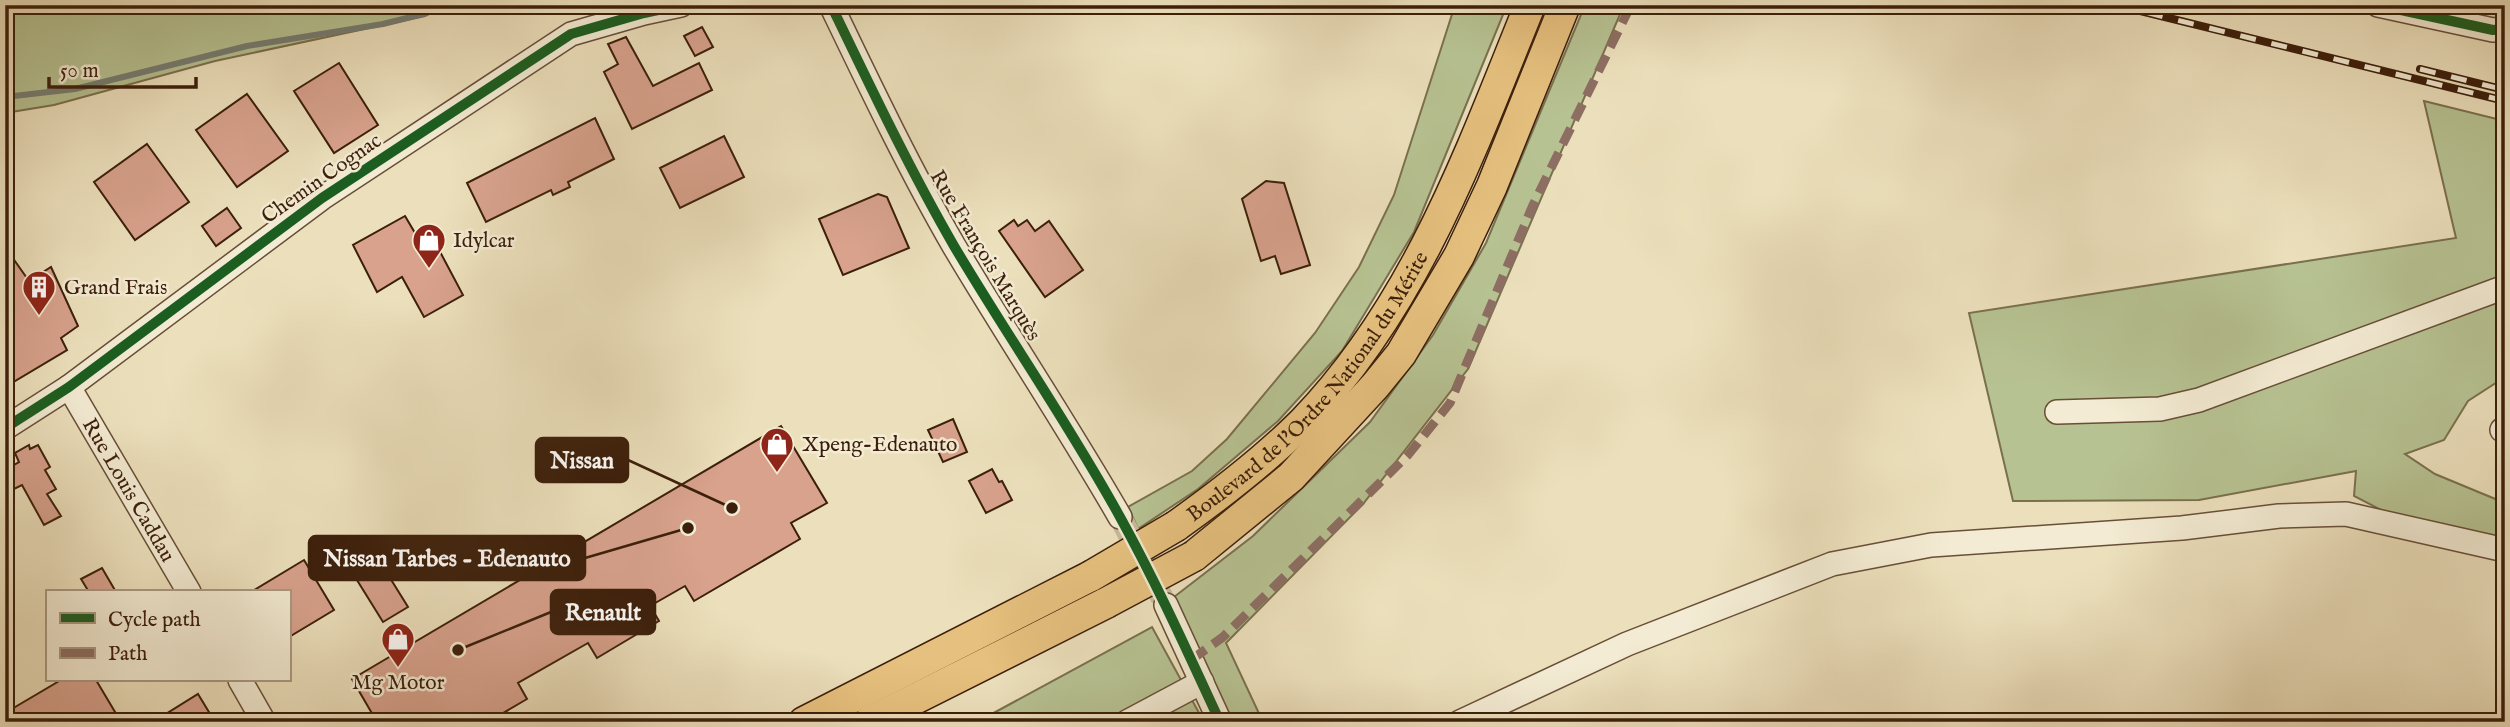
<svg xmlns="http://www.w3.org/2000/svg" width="2510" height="727" viewBox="0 0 2510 727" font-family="'IM FELL English',serif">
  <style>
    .green { fill: #b7c292; stroke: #7a704e; stroke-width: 2 }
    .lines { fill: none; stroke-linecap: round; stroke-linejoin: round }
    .stream { stroke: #757d73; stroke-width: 6 }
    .building { fill: #d8a28d; stroke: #3c1f0b; stroke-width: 2 }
    .minor-tunnel { stroke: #c9b999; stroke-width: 23; stroke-dasharray: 23 11; stroke-linecap: butt }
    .minor-casing { stroke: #684f37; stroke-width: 26 }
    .major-casing { stroke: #3c1f0b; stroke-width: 33 }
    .minor { stroke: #f3ebd3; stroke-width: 23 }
    .major { stroke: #e6c07e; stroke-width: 30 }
    .rail-casing { stroke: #3c1f0b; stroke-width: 8 }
    .rail { stroke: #f3ebd3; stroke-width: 5; stroke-dasharray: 16; stroke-linecap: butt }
    .major-bridge-casing { stroke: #3c1f0b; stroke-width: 33; stroke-linecap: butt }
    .major-bridge { stroke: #e6c07e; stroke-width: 30 }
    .quiet { stroke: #8d6e63; stroke-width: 9; stroke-dasharray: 18 9; stroke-linecap: butt }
    .cycleway-casing { stroke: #f3ebd3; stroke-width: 15 }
    .cycleway { stroke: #1b5e20; stroke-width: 10 }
    .labels { text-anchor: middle; stroke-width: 5; stroke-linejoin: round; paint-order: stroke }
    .street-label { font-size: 21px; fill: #3c1f0b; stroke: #f3ebd3 }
    .poi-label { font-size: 21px; fill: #3c1f0b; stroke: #f3ebd3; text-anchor: start }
    .leader { fill: none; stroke: #3c1f0b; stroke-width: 2.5 }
    .callout-dot { fill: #3c1f0b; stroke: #f3ebd3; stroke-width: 2.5 }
    .callout { fill: #3c1f0b; stroke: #3c1f0b; stroke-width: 2.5 }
    .callout-label { font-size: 23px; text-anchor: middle; font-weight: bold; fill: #fff }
  </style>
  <rect width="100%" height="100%" fill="#ece0bc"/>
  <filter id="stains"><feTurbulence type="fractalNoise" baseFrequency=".00286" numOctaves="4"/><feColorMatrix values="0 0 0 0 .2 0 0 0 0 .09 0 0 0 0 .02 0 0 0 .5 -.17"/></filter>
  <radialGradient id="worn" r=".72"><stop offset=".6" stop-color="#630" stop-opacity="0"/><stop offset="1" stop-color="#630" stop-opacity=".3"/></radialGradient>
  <g class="green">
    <path d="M38 5H441L425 16 215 61 54 105 5 113V15Z"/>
    <path d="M1455 5H1507L1414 232 1342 351 1278 421 1198 489 1138 529 1128 507 1192 471 1227 439 1315 333 1359 267 1394 195Z"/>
    <path d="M1585 5H1624L1468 369 1363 504 1226 643 1263 722H1232L1174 597 1253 536 1370 422 1433 335 1486 243Z"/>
    <path d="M2453 5H2505V12Z"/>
    <path d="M2424 101 2505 121V377L2468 401 2444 440 2405 454 2435 474 2505 503V542L2387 513 2354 496 2356 471 2199 500 2013 501 1969 313 2456 238Z"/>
    <path d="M1152 627 1204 722H977Z"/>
  </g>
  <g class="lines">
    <g class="stream">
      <path d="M520 5 538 8 548 5"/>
      <path d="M5 97 75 89 247 46 383 24 427 13 441 5"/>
    </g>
  </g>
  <g class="building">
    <path d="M702 27 713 47 695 56 684 36Z"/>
    <path d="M626 37 653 86 699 63 712 90 632 129 604 72 618 64 608 44Z"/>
    <path d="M339 63 378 125 334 153 294 91Z"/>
    <path d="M247 94 288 151 237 187 196 130Z"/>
    <path d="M595 118 614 159 568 182 570 187 553 195 551 190 486 222 467 183Z"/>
    <path d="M724 136 744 177 680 208 660 168Z"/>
    <path d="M147 144 189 202 135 240 94 182Z"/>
    <path d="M1266 181 1284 183 1310 265 1281 274 1275 256 1261 261 1242 199Z"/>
    <path d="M878 194 887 197 909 248 843 275 819 219Z"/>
    <path d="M227 208 241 228 216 246 202 226Z"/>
    <path d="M405 216 418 238 429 231 463 295 424 317 402 277 377 292 353 245Z"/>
    <path d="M1014 220 1018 226 1027 220 1035 231 1049 221 1083 270 1045 297 999 231Z"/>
    <path d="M5 247 29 281 51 267 78 326 61 338 67 350 5 387Z"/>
    <path d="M953 419 967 452 943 462 928 430Z"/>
    <path d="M781 426 827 503 791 523 800 539 694 601 685 586 650 606 659 621 597 658 588 643 518 683 527 699 488 722H377L352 679Z"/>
    <path d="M29 445 30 449 38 445 50 467 45 470 56 489 47 494 61 516 44 525 22 485 14 489 5 474V470L19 462 15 453Z"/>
    <path d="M992 469 999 482 1002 481 1012 500 986 513 969 481Z"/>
    <path d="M377 557 408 607 383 622 352 572Z"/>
    <path d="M304 560 334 610 289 637V592H251Z"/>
    <path d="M102 568 116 592H89L81 579Z"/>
    <path d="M61 680H96L121 722H5V713Z"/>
    <path d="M198 694 215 722H153Z"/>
  </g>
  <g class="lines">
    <path class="minor-tunnel" d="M1120 517 1166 605"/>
    <defs>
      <g id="minor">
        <path d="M831 5C870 86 909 168 954 246 1008 337 1067 425 1120 517"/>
        <path d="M2378 5 2493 30 2505 29"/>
        <path id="s1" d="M69 387 189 592"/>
        <path d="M2057 412 2160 409 2199 400 2505 287"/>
        <path d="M5 428 69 387 322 198 571 34 644 13 681 5"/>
        <path d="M2502 430 2505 431"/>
        <path d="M1166 605 1220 722"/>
        <path d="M240 680 264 722"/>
        <path d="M1127 722 1202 682"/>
        <path d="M1460 722 1627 644 1832 564 1931 545 2182 528 2279 516 2346 514 2505 550"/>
      </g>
      <g id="major">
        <path id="s2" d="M1176 526C1221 494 1264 461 1303 422 1416 305 1470 153 1530 5"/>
        <path d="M1194 556 1291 477 1375 386 1401 354 1459 256 1492 186 1565 5"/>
        <path d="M804 722 1091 576"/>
        <path d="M869 722 1106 603"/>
      </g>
    </defs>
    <use href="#minor" class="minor-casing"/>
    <use href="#major" class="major-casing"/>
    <use href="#minor" class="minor"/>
    <use href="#major" class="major"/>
    <defs>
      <g id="rail">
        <path d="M2116 5 2505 101"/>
        <path d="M2420 69 2505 90"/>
      </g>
    </defs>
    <use href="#rail" class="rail-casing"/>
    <use href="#rail" class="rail"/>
    <defs>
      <g id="major-bridge">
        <path d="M1091 576 1176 526"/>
        <path d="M1106 603 1194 556"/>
      </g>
    </defs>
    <use href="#major-bridge" class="major-bridge-casing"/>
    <use href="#major-bridge" class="major-bridge"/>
    <path class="quiet" d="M1191 660 1223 637 1408 455 1450 403 1533 205 1631 5"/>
    <defs>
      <g id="cycleway">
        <path d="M831 5C870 86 909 168 954 246 1008 337 1069 424 1120 517 1157 584 1188 653 1220 722"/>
        <path d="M2378 5 2493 30 2505 29"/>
        <path d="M5 428 69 387 322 198 571 34 644 13 681 5"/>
      </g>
    </defs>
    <use href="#cycleway" class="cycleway-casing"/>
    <use href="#cycleway" class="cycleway"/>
  </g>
  <defs>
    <symbol id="shop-pin" viewBox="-11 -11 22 30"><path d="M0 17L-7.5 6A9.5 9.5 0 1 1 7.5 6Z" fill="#8f2418" stroke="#f3ebd3"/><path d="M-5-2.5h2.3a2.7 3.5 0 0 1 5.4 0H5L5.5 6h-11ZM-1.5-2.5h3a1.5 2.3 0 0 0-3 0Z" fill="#fff"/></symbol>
    <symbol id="building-pin" viewBox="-11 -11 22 30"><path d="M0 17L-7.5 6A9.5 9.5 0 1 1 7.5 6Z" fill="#8f2418" stroke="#f3ebd3"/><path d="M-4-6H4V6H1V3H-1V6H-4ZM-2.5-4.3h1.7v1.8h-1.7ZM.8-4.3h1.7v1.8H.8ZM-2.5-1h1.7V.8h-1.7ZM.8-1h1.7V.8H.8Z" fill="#fff"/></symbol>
  </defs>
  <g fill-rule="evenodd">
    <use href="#shop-pin" x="410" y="221" width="38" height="52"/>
    <use href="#building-pin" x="20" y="268" width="38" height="52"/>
    <use href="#shop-pin" x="758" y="425" width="38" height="52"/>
    <use href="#shop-pin" x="379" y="620" width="38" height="52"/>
  </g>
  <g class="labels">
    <g class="street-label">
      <text transform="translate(321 178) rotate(-35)" y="7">Chemin Cognac</text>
      <text transform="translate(986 255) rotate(59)" y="7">Rue François Marquès</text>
      <text dy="7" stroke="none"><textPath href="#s2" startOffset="194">Boulevard de l'Ordre National du Mérite</textPath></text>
      <text dy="7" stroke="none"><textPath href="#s1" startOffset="119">Rue Louis Caddau</textPath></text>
    </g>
    <g class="poi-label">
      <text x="453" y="247">Idylcar</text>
      <text x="64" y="294">Grand Frais</text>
      <text x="802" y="451">Xpeng-Edenauto</text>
      <text x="398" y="689" text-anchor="middle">Mg Motor</text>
    </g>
  </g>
  <path class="leader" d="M732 508L628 460M688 528L585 558M458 650L551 612"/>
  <g class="callout-dot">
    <circle cx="732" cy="508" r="7"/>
    <circle cx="688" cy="528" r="7"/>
    <circle cx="458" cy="650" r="7"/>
  </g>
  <g class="callout">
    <rect x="536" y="438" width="92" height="44" rx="7"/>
    <rect x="309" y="536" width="276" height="44" rx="7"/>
    <rect x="551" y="590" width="104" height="44" rx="7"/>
  </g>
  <g class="callout-label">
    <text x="582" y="468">Nissan</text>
    <text x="447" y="566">Nissan Tarbes - Edenauto</text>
    <text x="603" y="620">Renault</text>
  </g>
  <rect width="2510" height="727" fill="none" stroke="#ece0bc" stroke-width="28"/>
  <rect x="7" y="7" width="2496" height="713" fill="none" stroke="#3c1f0b" stroke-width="3.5"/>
  <rect x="14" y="14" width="2482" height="699" fill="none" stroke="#3c1f0b" stroke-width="2"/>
  <rect x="46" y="590" width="245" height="91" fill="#f3ebd3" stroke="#aa9983" stroke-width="2"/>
  <rect x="60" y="613" width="35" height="10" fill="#1b5e20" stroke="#aa9983" stroke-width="2"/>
  <text x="108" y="626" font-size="21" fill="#3c1f0b">Cycle path</text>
  <rect x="60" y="648" width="35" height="10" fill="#8d6e63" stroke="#aa9983" stroke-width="2"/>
  <text x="108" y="660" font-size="21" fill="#3c1f0b">Path</text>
  <path d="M49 77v10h147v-10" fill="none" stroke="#3c1f0b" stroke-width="3.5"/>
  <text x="60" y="77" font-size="21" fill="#3c1f0b" stroke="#f3ebd3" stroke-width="5" paint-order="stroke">50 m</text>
  <rect width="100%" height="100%" filter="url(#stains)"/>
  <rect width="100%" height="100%" fill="url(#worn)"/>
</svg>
